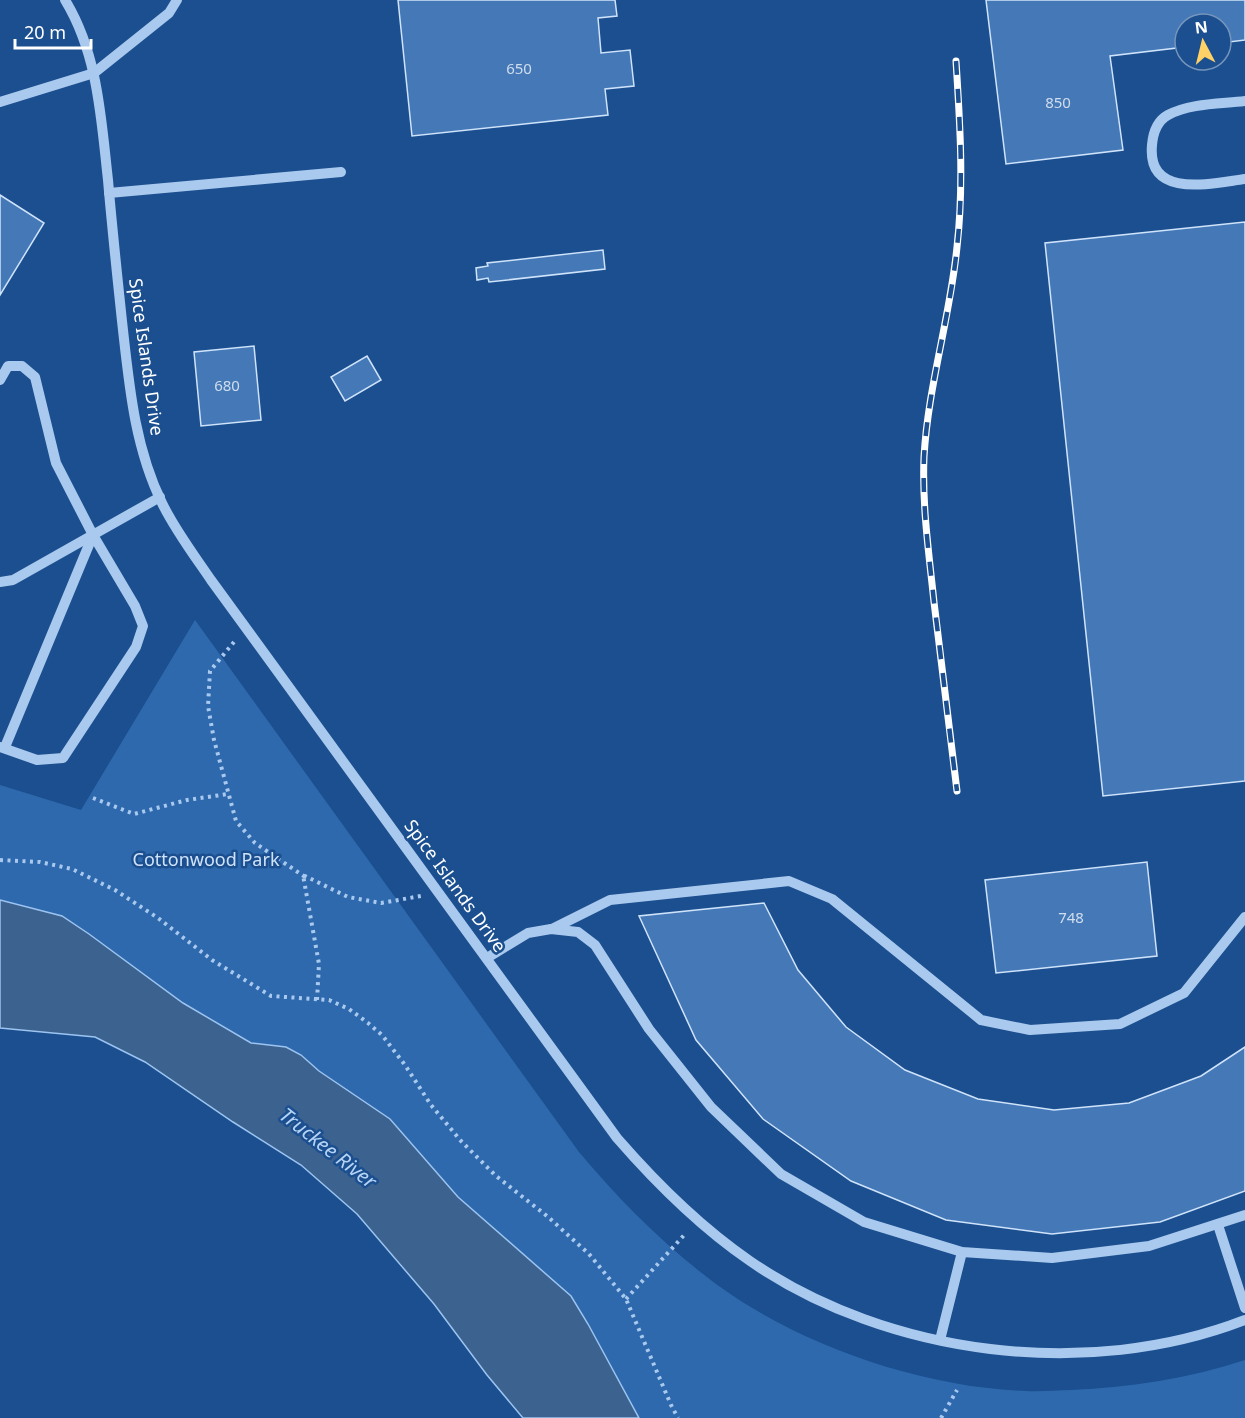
<svg xmlns="http://www.w3.org/2000/svg" width="1245" height="1418" viewBox="0 0 1245 1418" font-family="'Noto Sans',sans-serif">
  <style>
    .green { fill: #2e69ad }
    .water { fill: #3c6290; stroke: #9cc4f0; stroke-width: 1.5 }
    .building { fill: #4478b7; stroke: #cfe3fa; stroke-width: 1.5 }
    .lines { fill: none; stroke-linecap: round; stroke-linejoin: round }
    .path { stroke: #a9c9ee; stroke-width: 4; stroke-dasharray: 3 4.5; stroke-linecap: butt }
    .minor { stroke: #a9c9ee; stroke-width: 10 }
    .rail-casing { stroke: #fff; stroke-width: 7 }
    .rail { stroke: #1b4f8f; stroke-width: 4.5; stroke-dasharray: 14; stroke-linecap: butt }
    .labels { text-anchor: middle; stroke-width: 5; stroke-linejoin: round; paint-order: stroke }
    .number-label { font-size: 15px; fill: #d0dded }
    .street-label { font-size: 18px; fill: #fff; stroke: #1b4f8f }
    .park-label { font-size: 18px; fill: #cfe3fa; stroke: #1b4f8f }
    .water-label { font-size: 20px; font-style: italic; fill: #b5d3f5; stroke: #1b4f8f }
  </style>
  <rect width="100%" height="100%" fill="#1b4f8f"/>
  <path class="green" d="M195 620 579 1152C620 1201 665 1246 716 1284 801 1346 921 1387 1026 1391 1041 1392 1056 1390 1071 1390 1131 1387 1188 1379 1245 1360V1418H639L588 1324 571 1296 458 1197 390 1119 319 1071 301 1055 286 1047 251 1043 183 1003 89 934 62 916 0 900V785L81 810Z"/>
  <path class="water" d="M0 900 62 916 89 934 183 1003 251 1043 286 1047 301 1055 319 1071 390 1119 458 1197 571 1296 588 1324 639 1418H523L487 1375 434 1304 357 1214 301 1165 233 1122 145 1062 95 1037 0 1028Z"/>
  <g class="building">
    <path d="M398 0H615L617 16 598 18 601 53 630 50 634 86 605 89 608 115 412 136Z"/>
    <path d="M986 0H1245V40L1221 43V24H1185V47L1110 56 1123 150 1006 164Z"/>
    <path d="M0 195 44 223 0 295Z"/>
    <path d="M1245 222V781L1103 796 1045 243Z"/>
    <path d="M603 250 605 269 489 282 488 278 477 280 476 268 488 266 487 263Z"/>
    <path d="M254 346 261 420 201 426 194 352Z"/>
    <path d="M367 356 381 380 345 401 331 377Z"/>
    <path d="M1147 862 1157 956 996 973 985 880Z"/>
    <path d="M764 903 798 970 846 1027 905 1070 978 1099 1054 1110 1129 1103 1201 1076 1245 1047V1191L1160 1222 1052 1234 946 1220 851 1181 763 1119 696 1040 639 916Z"/>
  </g>
  <g class="lines">
    <g class="path">
      <path d="M234 642 210 671 208 706 214 740 236 821 255 843 305 877"/>
      <path d="M93 798 134 814 187 800 228 794"/>
      <path d="M0 860 40 862 72 869 115 890 158 918 212 960 271 996 329 1000 349 1009 368 1023 382 1035 405 1065 431 1105 461 1141 496 1176 547 1216 589 1254 626 1299 671 1405 678 1418"/>
      <path d="M317 1000 319 964 303 875 348 897 381 903 421 896"/>
      <path d="M626 1299 686 1233"/>
      <path d="M941 1418 957 1390"/>
    </g>
    <g class="minor">
      <path d="M65 0C98 54 101 118 108 180 112 227 117 274 122 321 129 383 134 446 162 503 175 530 194 555 211 580L617 1138C657 1184 699 1226 750 1261 888 1356 1088 1381 1245 1320"/>
      <path d="M1245 101C1221 104 1190 103 1168 115 1157 121 1153 133 1152 145 1147 200 1213 183 1245 179"/>
      <path d="M0 102 94 73 169 13 177 0"/>
      <path d="M109 193 341 172"/>
      <path d="M0 380 8 366H22L35 377 56 463 93 535 135 606 143 626 136 647 63 758 37 760 0 747"/>
      <path d="M0 582 13 580 160 497"/>
      <path d="M5 747 93 535"/>
      <path d="M552 929 610 900 789 881 832 899 981 1020 1030 1030 1120 1024 1184 993 1245 917"/>
      <path d="M487 958 528 933 551 929 578 932 595 945 649 1029 711 1107 781 1174 864 1222 962 1252 1052 1258 1149 1246 1245 1215"/>
      <path d="M1218 1225 1245 1308"/>
      <path d="M940 1340 962 1252"/>
    </g>
    <defs>
      <path id="rail" d="M956 61C960 123 964 185 957 247 950 318 928 386 924 457 922 506 929 554 934 602 942 665 949 728 957 791"/>
    </defs>
    <use href="#rail" class="rail-casing"/>
    <use href="#rail" class="rail"/>
  </g>
  <g class="labels">
    <g class="number-label">
      <text x="519" y="74">650</text>
      <text x="1058" y="108">850</text>
      <text x="227" y="391">680</text>
      <text x="1071" y="923">748</text>
    </g>
    <g class="street-label">
      <text transform="translate(146 357) rotate(82)" y="6">Spice Islands Drive</text>
      <text transform="translate(455 886) rotate(54)" y="6">Spice Islands Drive</text>
    </g>
    <g class="park-label">
      <text x="206" y="866">Cottonwood Park</text>
    </g>
    <g class="water-label">
      <text transform="translate(328 1148) rotate(38)" y="7">Truckee River</text>
    </g>
  </g>
  <g transform="translate(1203 42) rotate(353)"><circle r="28" fill="#1b4f8f" stroke="#7695bc" stroke-width="1.5"/>
  <path d="M0-4.5L10 22L0 15L-10 22Z" fill="#ffd166"/>
  <text y="-9" font-size="16" font-weight="bold" text-anchor="middle" fill="#ffffff">N</text>
  </g>
  <path d="M15 39v9h76v-9" fill="none" stroke="#ffffff" stroke-width="3"/>
  <text x="24" y="39" font-size="18" fill="#ffffff" stroke="#1b4f8f" stroke-width="4.5" paint-order="stroke">20 m</text>
</svg>
